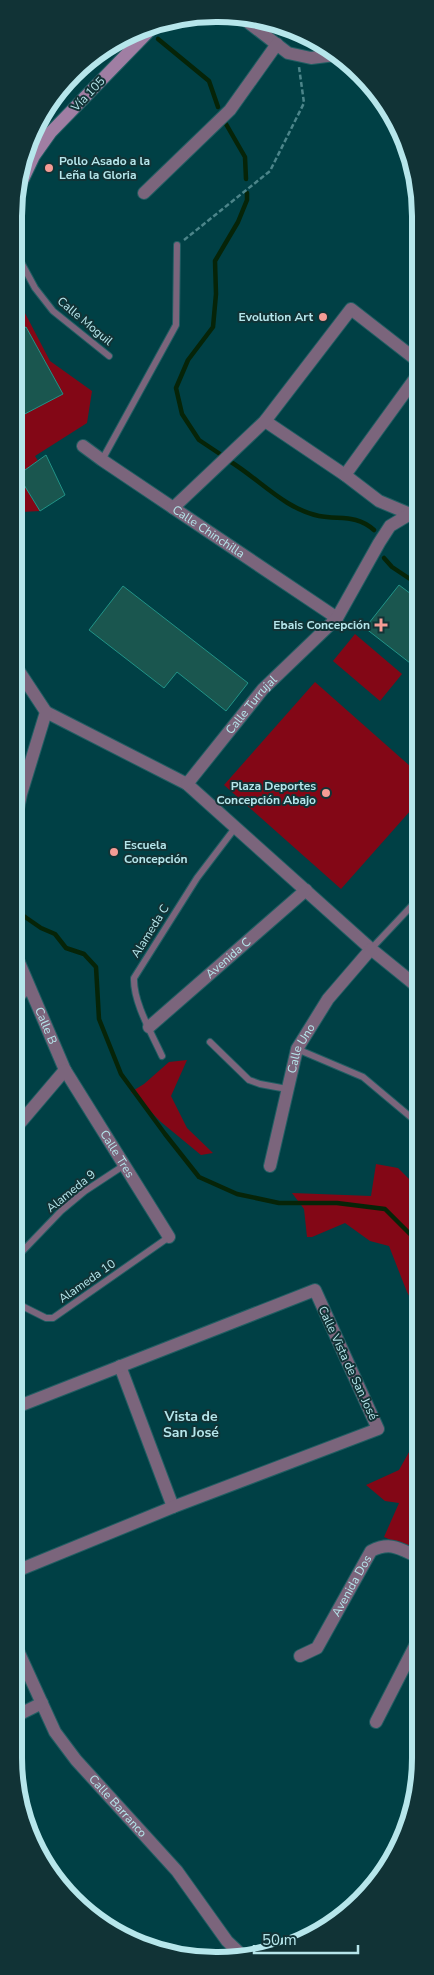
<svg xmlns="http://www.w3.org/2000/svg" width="434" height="1975" viewBox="0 0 434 1975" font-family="'Nunito Sans',sans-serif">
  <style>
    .green { fill: #830716 }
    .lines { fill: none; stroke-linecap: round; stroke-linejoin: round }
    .stream { stroke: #062408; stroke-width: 4.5 }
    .building { fill: #1a564f; stroke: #219387 }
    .service-casing { stroke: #215e63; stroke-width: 8 }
    .minor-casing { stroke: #215e63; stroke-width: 14 }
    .tertiary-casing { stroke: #215e63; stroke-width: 14 }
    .secondary-casing { stroke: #215e63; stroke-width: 14 }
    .path { stroke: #4c858a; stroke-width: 2.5; stroke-dasharray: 5 2.5; stroke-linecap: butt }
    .service { stroke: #7b657c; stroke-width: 6 }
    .minor { stroke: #7b657c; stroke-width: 12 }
    .tertiary { stroke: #7b657c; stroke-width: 12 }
    .secondary { stroke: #a07ea3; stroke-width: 12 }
    .poi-dot { fill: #f59c95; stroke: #113336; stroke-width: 2 }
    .labels { text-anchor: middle; stroke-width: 4; stroke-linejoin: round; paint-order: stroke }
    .street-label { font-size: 12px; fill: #b6e6eb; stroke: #113336 }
    .poi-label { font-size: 12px; font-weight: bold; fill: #b6e6eb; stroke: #113336; text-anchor: end }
    .neighbourhood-label { font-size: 14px; font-weight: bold; fill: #b6e6eb; stroke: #113336 }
    .rim { fill: none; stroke: #b6e6eb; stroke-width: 6 }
  </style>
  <rect width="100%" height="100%" fill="#004045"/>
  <g class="green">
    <path d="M15 294 50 361 92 391 87 423 35 456 38 461 19 475 40 511 21 512 15 509Z"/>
    <path d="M355 634 402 674 380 701 333 661Z"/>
    <path d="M315 682 419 774V801L341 889 224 785Z"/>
    <path d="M187 1060 171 1096 187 1128 213 1153 201 1155 161 1122 131 1092 144 1084 169 1062Z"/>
    <path d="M376 1164 398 1168 418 1188V1252L411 1268 418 1272V1309H416L407 1292 389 1246 370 1241 345 1223 312 1237H307L304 1209 292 1193 371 1196Z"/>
    <path d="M418 1436V1552L384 1537 399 1503 385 1501 366 1485 399 1470Z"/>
  </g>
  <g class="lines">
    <g class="stream">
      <path d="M158 39 209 81 218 107"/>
      <path d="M226 124 245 157 246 179"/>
      <path d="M220 454 199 440 182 414 176 388 188 360 213 327 216 294 215 261 238 222 247 200V193"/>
      <path d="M231 462C260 480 285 509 319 516 340 520 356 514 374 530"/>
      <path d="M384 558 392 567 419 585"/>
      <path d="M15 910 41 928 55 934 66 948 84 954 96 967 99 1019 121 1074 165 1134 199 1177 237 1194 279 1203H337L385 1209 418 1242"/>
    </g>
  </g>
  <g class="building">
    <path d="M26 327 63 394 19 417 15 411V333Z"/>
    <path d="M46 455 65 495 40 511 18 475Z"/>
    <path d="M399 585 419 600V670L365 628Z"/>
    <path d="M123 586 248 683 226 711 177 672 164 688 89 630Z"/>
  </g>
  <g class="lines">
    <defs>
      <g id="service">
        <path d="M15 251 35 288 53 311 109 356"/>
        <path d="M102 460 176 325 177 245"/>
        <path d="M371 949 419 898"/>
        <path d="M15 1005 30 988"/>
        <path d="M210 1042 249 1080 260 1084 287 1089"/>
        <path d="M297 1049 363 1077 419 1124"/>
        <path d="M162 1056C152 1034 133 1002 134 978L197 878 235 828"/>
        <path d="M14 1260 61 1211 85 1191 123 1166"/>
        <path d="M14 1302 46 1318H53L169 1237"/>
      </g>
      <g id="minor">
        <path d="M240 16 288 53 311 58 335 55"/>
        <path d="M144 193 230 110 277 44"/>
        <path d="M265 421 345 475"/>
        <path id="s1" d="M83 446 102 460 337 618"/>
        <path d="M173 508 265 421 351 309 419 362"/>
        <path d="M410 514 379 501 345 475 419 373"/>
        <path d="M46 712 187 784 371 949 419 988"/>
        <path id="s2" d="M187 784 263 689 337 618 379 543 390 526 410 514 419 513"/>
        <path id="s3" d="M15 953 65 1070 169 1237"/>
        <path id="s4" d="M149 1027 306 890"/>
        <path d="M14 1130 65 1070"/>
        <path id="s5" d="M270 1166 297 1049 328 999 371 949"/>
        <path d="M120 1366 173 1507"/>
        <path d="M14 1572 173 1507 378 1429 315 1290 14 1408"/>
        <path id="s6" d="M14 1642 55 1732 76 1760 177 1871 227 1941 244 1957"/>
        <path id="s7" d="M300 1656 317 1648 371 1551C391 1541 400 1549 418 1557"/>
        <path d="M14 1717 42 1703"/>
        <path d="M376 1722 418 1640"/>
      </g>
      <path id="tertiary" d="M15 823 21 794 46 712 15 665"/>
      <path id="secondary" d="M16 194 34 156 51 132 154 26"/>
    </defs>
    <use href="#service" class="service-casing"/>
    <use href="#minor" class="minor-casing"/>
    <use href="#tertiary" class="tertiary-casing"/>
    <use href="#secondary" class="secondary-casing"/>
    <path class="path" d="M184 240 270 171 304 103 299 67"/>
    <use href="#service" class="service"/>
    <use href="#minor" class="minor"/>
    <use href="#tertiary" class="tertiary"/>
    <use href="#secondary" class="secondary"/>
  </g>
  <g class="poi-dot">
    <circle cx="49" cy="168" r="5"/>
    <circle cx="323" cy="317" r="5"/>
    <path d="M378.5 617.5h5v5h5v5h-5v5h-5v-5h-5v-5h5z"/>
    <circle cx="326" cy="793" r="5"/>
    <circle cx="114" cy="852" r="5"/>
  </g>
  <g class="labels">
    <g class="street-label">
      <text transform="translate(88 94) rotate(-46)" y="4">Vía 105</text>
      <text transform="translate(85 321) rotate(40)" y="4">Calle Moguil</text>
      <text dy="4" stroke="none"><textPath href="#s1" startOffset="152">Calle Chinchilla</textPath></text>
      <text dy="4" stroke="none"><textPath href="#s2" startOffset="102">Calle Turrujal</textPath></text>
      <text transform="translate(150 931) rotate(-58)" y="4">Alameda C</text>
      <text dy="4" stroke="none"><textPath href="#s4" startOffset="105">Avenida C</textPath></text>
      <text dy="4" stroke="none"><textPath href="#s3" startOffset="79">Calle B</textPath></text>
      <text dy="4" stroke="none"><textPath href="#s5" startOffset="122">Calle Uno</textPath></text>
      <text dy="4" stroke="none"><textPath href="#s3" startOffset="226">Calle Tres</textPath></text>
      <text transform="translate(71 1191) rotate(-39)" y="4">Alameda 9</text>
      <text transform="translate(87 1281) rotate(-35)" y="4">Alameda 10</text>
      <text transform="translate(348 1363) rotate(65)" y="4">Calle Vista de San José</text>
      <text dy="4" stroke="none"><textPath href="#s7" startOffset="90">Avenida Dos</textPath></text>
      <text dy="4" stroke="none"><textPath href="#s6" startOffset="196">Calle Barranco</textPath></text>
    </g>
    <g class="poi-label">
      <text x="59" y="165" text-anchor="start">Pollo Asado a la<tspan x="59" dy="14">Leña la Gloria</tspan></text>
      <text x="313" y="321">Evolution Art</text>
      <text x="370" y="629">Ebais Concepción</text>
      <text x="316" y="790">Plaza Deportes<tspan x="316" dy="14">Concepción Abajo</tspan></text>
      <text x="124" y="849" text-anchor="start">Escuela<tspan x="124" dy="14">Concepción</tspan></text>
    </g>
    <g class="neighbourhood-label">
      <text x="191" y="1421">Vista de<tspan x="191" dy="16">San José</tspan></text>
    </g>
  </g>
  <path d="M0 0H434V1975H0ZM216 22H218A194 194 0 0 1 412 216V1758A194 194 0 0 1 218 1952H216A194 194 0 0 1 22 1758V216A194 194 0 0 1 216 22Z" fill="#113336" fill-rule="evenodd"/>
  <path class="rim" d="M216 22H218A194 194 0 0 1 412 216V1758A194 194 0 0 1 218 1952H216A194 194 0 0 1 22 1758V216A194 194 0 0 1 216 22Z"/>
  <path d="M254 1945v8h104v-8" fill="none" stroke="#b6e6eb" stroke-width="2.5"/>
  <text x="262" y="1945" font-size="15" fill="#b6e6eb" stroke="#113336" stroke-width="4" paint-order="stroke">50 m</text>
</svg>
